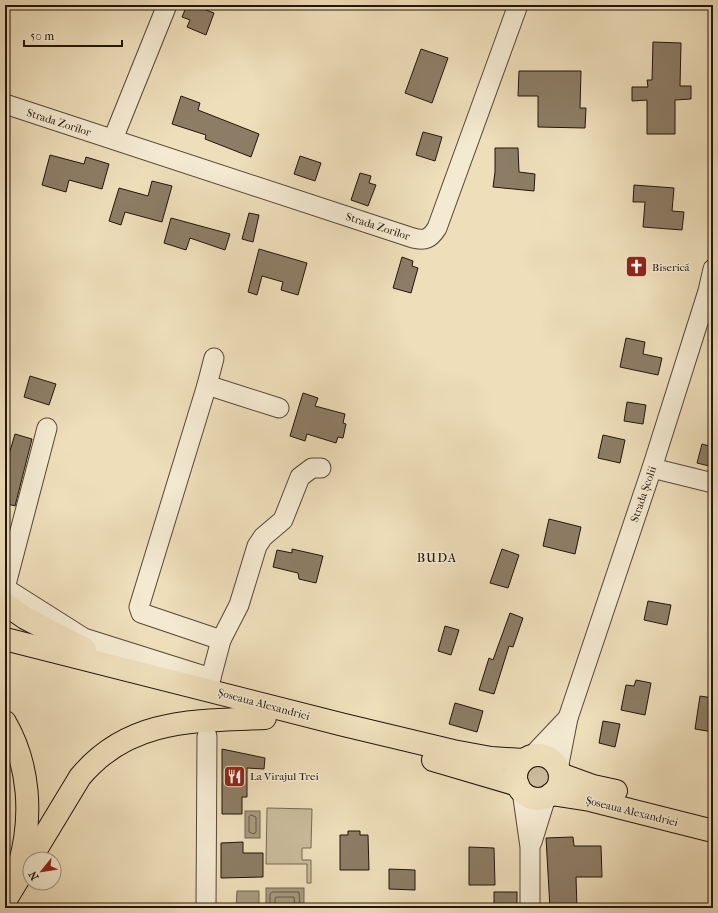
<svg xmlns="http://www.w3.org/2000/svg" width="718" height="913" viewBox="0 0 718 913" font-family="'IM FELL French Canon',serif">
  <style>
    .green { fill: #cbbc9c; stroke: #776853 }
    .water { fill: #a9997e; stroke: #736450 }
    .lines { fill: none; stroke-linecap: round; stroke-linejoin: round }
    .shore { stroke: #665644; stroke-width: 1 }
    .building { fill: #8d7d66; stroke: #23140a }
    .minor-casing { stroke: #564636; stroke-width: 21 }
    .highway-casing { stroke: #23140a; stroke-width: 24 }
    .minor { stroke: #f4ead2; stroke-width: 19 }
    .highway { stroke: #eedeba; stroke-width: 22 }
    .labels { text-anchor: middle; stroke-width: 3; stroke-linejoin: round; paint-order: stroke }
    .street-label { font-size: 11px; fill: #23140a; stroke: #f4ead2 }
    .poi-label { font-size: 11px; fill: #23140a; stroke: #f4ead2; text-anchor: start }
    .quarter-label { font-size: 13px; letter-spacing: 1px; fill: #23140a; stroke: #f4ead2 }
  </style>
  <rect width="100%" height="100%" fill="#eedeba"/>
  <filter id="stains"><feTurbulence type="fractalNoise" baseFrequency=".005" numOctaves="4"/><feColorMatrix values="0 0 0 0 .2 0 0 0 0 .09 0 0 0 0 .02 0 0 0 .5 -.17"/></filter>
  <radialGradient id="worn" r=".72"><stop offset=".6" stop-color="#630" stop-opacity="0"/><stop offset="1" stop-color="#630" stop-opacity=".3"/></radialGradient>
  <g class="green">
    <circle cx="538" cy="777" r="11"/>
    <path d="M267 808 312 809 311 848H302V860H311V883H307V864H266Z"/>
  </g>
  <g class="water">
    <rect x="245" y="811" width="15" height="27"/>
    <rect x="266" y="888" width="38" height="20"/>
    <path d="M237 891H259V908H236Z"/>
  </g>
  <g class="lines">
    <g class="shore">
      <path d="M251 815 256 817V832L254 834 249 832V817Z"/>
      <path d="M270 908V894L272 892H299L300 908"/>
      <path d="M275 908V898L277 897H294L295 908"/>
    </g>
  </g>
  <g class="building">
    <path d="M187 5H203L201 8 214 13 206 35 187 27 190 20 182 17Z"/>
    <path d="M653 42 681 43 680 86H691V99L675 100V134H647V100L632 101V87H648L647 80H652Z"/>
    <path d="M421 49 448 58 432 103 405 93Z"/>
    <path d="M519 71H581L580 108H586L585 128 538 127V96H518Z"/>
    <path d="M181 96 200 103 198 110 259 134 251 157 205 139 206 135 172 124Z"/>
    <path d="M423 132 442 137 435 161 416 155Z"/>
    <path d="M495 148H518L519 172 535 174 534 191 493 187 495 172Z"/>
    <path d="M50 155 84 164 86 157 109 164 102 189 69 180 66 192 42 185Z"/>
    <path d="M300 156 321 163 315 181 294 174Z"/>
    <path d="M360 173 371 176 369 183 376 185 368 206 351 200Z"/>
    <path d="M152 181 172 186 162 222 125 212 121 225 109 221 119 188 148 196Z"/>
    <path d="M634 185 674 188 672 211 684 212 682 230 643 227 645 202H633Z"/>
    <path d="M249 213 259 215 253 242 242 239Z"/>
    <path d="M171 218 230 234 225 250 190 238 186 250 164 243Z"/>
    <path d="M259 249 307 263 298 295 281 290 283 282 262 276 257 295 248 292Z"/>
    <path d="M402 257 413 261 412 266 418 268 411 293 393 288Z"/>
    <path d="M626 338 645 342 643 354 662 358 658 375 620 367Z"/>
    <path d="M30 376 56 384 49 405 24 397Z"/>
    <path d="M303 393 318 398 315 406 345 414 343 423 346 424 343 438 338 437 336 443 307 434 305 441 290 436Z"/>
    <path d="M627 402 646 405 643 424 624 421Z"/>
    <path d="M15 434 32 439 15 506 5 503V468Z"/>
    <path d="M603 435 625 440 620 463 598 458Z"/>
    <path d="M702 444 713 447V467L697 463Z"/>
    <path d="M549 519 581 527 575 554 543 546Z"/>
    <path d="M292 549 323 556 316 583 299 579 298 573 273 567 277 550 292 553Z"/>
    <path d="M502 549 519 555 508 588 490 583Z"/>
    <path d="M648 601 671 605 667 625 644 620Z"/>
    <path d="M510 613 523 618 513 647 509 646 494 694 479 690 489 658 493 660Z"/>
    <path d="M445 626 459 630 451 655 438 651Z"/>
    <path d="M636 680 651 683 645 715 621 710 626 685 634 686Z"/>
    <path d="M700 696 713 698V732L695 729Z"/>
    <path d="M455 703 483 711 477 732 449 724Z"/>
    <path d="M603 721 620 724 615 747 599 743Z"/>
    <path d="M222 749 265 758 264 769 247 768V797H242V814H222Z"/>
    <path d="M348 831H360V835H368L369 870H340V835H348Z"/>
    <path d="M573 837 574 846H601L602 877H576L577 908H550L546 838Z"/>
    <path d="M243 842V853H263V877L221 878V843Z"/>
    <path d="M469 847 494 848 495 885H469Z"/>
    <path d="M389 869 415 870V890L389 889Z"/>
    <rect x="494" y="892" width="23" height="16"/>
  </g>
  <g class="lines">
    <defs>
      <g id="minor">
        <path d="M5 104 413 238C425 241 430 239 437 228L518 5"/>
        <path d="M113 139 167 5"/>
        <path d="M207 385 214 358"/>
        <path d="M47 428 5 588 84 638 211 678"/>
        <path d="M652 468 713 483"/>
        <path d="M221 640 141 613 139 607 207 385 279 408"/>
        <path d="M208 689 221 640 239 605 257 546 263 537 283 520 300 477 312 468H321"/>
        <path d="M532 756 568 718"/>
        <path d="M558 769 568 718 652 468 708 291 713 269"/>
        <path d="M522 791 530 847V908"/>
        <path d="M532 842 546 797"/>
        <path d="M206 908 207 736"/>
      </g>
      <g id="highway">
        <path d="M5 604 25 618 85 649"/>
        <path d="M5 639 344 725 453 751 491 758 524 760"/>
        <path d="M5 722C30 765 33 818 19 866"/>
        <circle cx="538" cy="777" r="22"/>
        <path d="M433 760 518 785"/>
        <path d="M560 774 593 786 616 791"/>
        <path d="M551 794 590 800 713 831"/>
        <path d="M5 901 80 777C129 718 195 721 265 718"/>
      </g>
    </defs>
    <use href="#minor" class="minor-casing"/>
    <use href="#highway" class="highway-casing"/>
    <use href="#minor" class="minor"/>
    <use href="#highway" class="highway"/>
  </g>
  <defs>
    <symbol id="church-square" viewBox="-11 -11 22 22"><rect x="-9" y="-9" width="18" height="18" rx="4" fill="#8f2418" stroke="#f4ead2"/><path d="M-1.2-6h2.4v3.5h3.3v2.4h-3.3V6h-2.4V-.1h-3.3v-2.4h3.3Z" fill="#fff"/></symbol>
    <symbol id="restaurant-square" viewBox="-11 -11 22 22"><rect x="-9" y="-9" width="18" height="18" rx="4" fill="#8f2418" stroke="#f4ead2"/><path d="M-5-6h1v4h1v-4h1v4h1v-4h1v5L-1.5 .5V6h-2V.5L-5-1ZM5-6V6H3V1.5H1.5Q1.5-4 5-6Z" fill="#fff"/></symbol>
  </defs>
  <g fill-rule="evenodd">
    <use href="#church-square" x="624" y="254" width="25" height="25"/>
    <use href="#restaurant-square" x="222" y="764" width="25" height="25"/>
  </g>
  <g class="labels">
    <g class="street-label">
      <text transform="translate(59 122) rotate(18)" y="4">Strada Zorilor</text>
      <text transform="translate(378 226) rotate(18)" y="4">Strada Zorilor</text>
      <text transform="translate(643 494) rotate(-71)" y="4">Strada Școlii</text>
      <text transform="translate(264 704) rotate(15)" y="4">Șoseaua Alexandriei</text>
      <text transform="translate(632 811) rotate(14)" y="4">Șoseaua Alexandriei</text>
    </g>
    <g class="poi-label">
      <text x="652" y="271">Biserică</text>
      <text x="250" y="780">La Virajul Trei</text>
    </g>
    <g class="quarter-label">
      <text x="437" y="562">BUDA</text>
    </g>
  </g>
  <rect width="718" height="913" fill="none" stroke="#eedeba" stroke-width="20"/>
  <rect x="6" y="6" width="706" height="901" fill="none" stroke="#23140a" stroke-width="2"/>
  <rect x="10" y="10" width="698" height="893" fill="none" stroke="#23140a"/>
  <g transform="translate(42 871) rotate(240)"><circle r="19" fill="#f4ead2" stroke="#a09482"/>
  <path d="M0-3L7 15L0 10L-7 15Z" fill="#8f2418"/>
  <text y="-6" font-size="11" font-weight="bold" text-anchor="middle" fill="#23140a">N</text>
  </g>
  <path d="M24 40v6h98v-6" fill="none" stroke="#23140a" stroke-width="2"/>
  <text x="30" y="40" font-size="12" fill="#23140a" stroke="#f4ead2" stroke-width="3" paint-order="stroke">50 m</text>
  <rect width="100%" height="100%" filter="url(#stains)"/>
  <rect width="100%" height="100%" fill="url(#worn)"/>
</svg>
